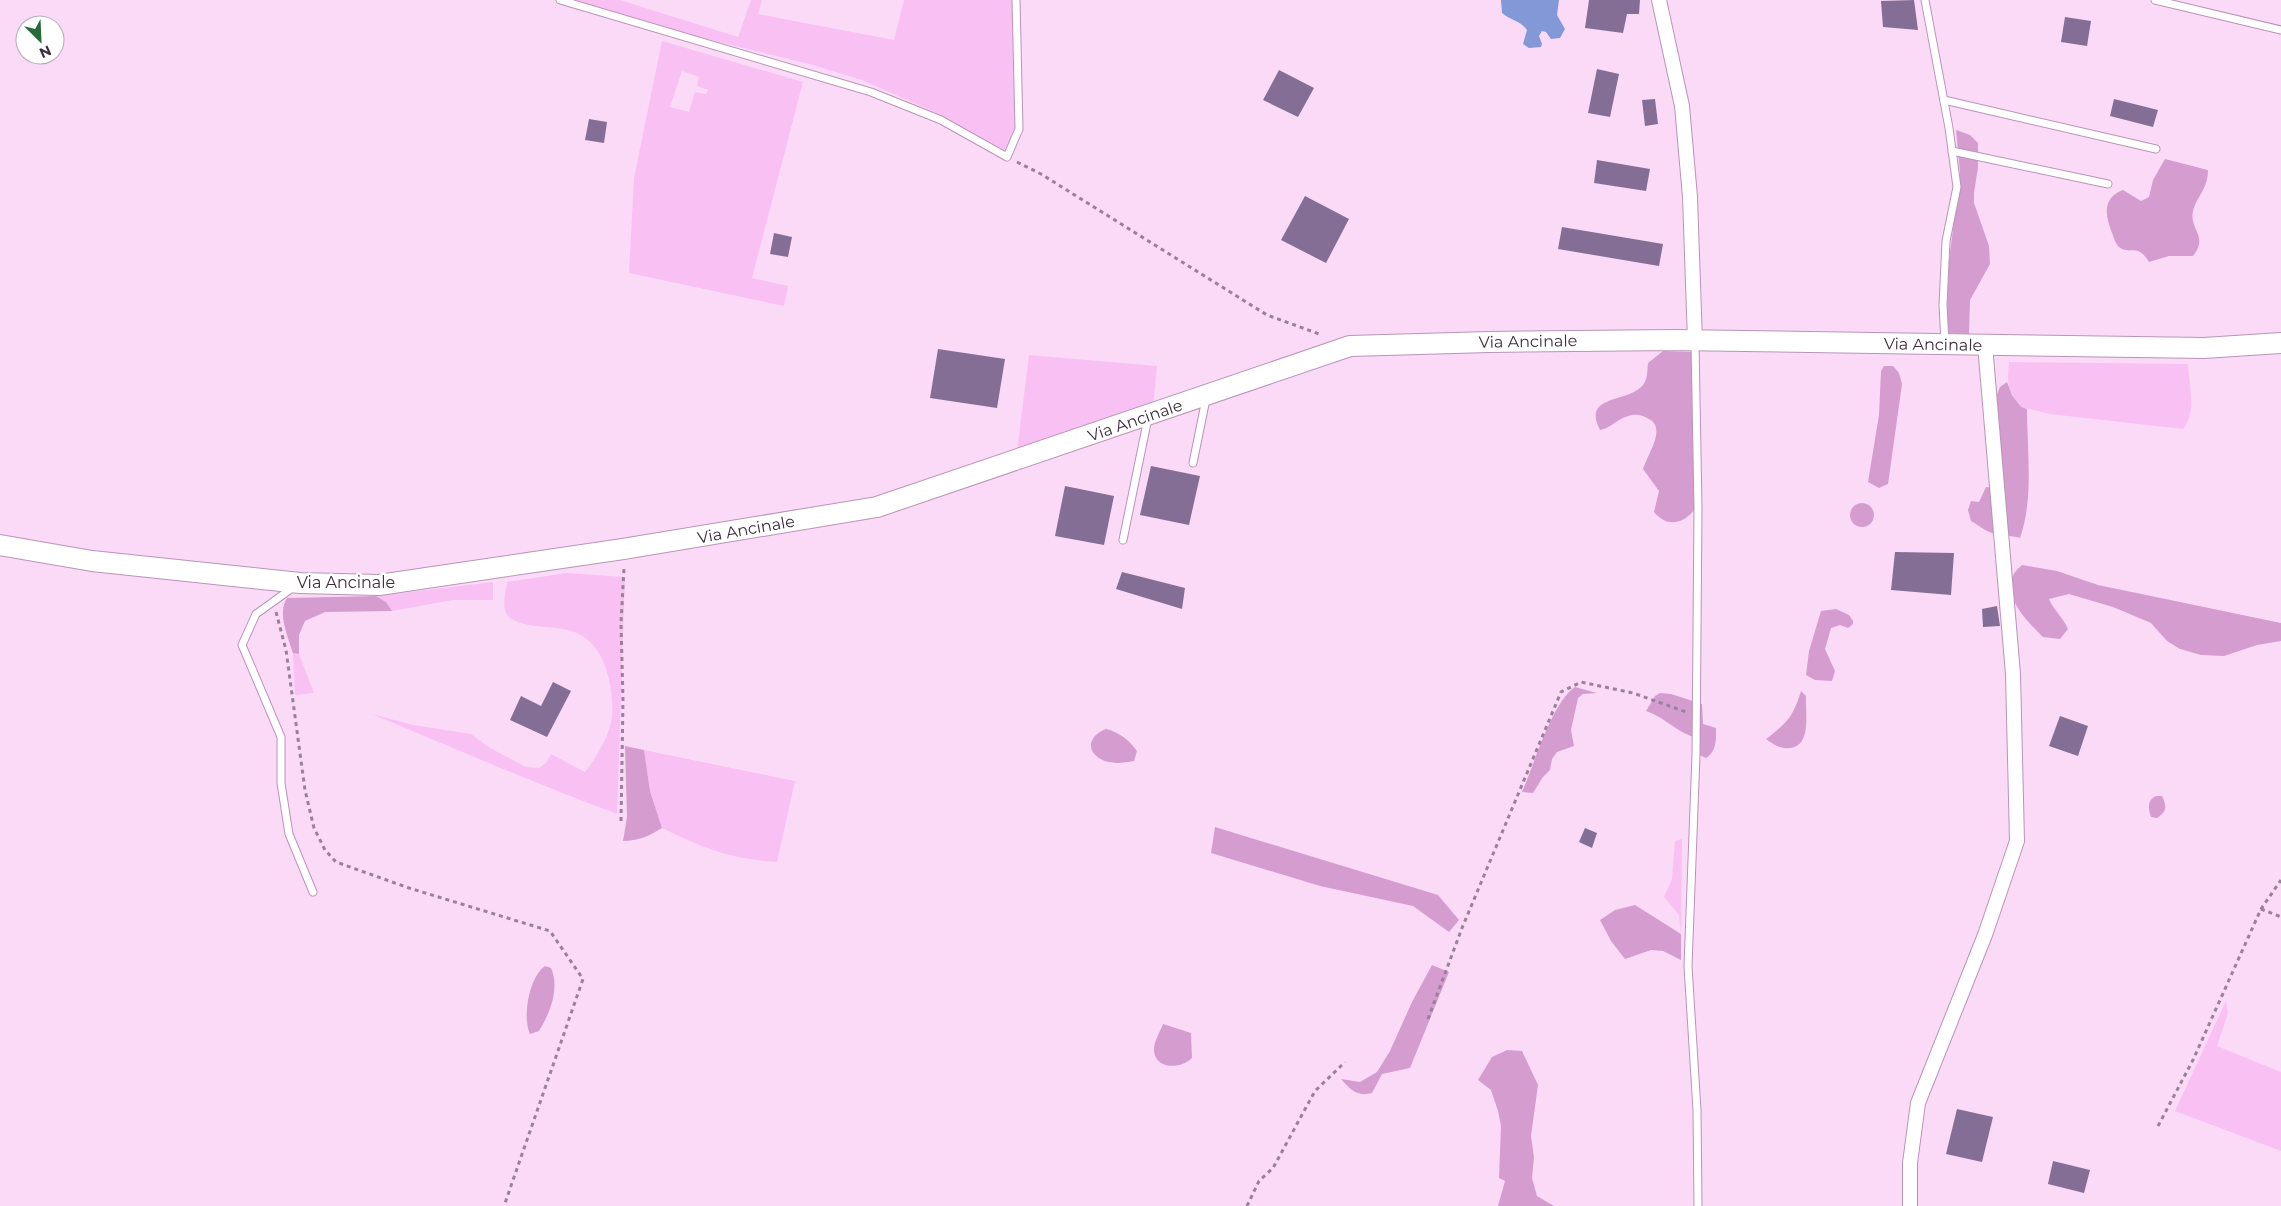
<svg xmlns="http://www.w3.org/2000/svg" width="2281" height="1206" viewBox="0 0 2281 1206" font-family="Montserrat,sans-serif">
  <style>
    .green { fill: #f9c0f4; fill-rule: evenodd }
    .forest { fill: #d59cd0 }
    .water { fill: #8399d7 }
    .building { fill: #846e96 }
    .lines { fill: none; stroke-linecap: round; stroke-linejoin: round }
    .lane-casing { stroke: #ba94b6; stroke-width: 9 }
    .street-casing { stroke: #ba94b6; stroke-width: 16 }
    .secondary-casing { stroke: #ba94b6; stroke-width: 22 }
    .path { stroke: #998197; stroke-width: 3; stroke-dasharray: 4 4; stroke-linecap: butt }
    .lane { stroke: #fff; stroke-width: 7 }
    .street { stroke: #fff; stroke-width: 14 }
    .secondary { stroke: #fff; stroke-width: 20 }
    .labels { text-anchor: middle; stroke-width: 5; stroke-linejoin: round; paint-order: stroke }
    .street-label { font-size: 16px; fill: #3d2e3c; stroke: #fff }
  </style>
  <rect width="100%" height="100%" fill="#fbdaf8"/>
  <g class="green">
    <path d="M562 0H620L738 37 751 0H762L758 14 894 40 904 0H1017L1019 129 1008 152 943 116 862 80 809 64 634 21Z"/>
    <path d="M662 41 803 82 752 278 788 286 784 306 629 273 634 178ZM682 71 699 77 697 86 708 90 706 94 695 92 689 112 670 107Z"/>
    <path d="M1029 355 1157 366 1153 406 1017 452Z"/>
    <path d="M2009 362 2188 364C2189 384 2197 413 2183 429L2050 414 2021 407C2007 388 2007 385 2009 362Z"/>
    <path d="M567 573 625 577 617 814C534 783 453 748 372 714L413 725 471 734 490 748 526 767 539 768 546 763 551 754 585 772C596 758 610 735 612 717 614 692 607 652 584 637 563 622 532 632 510 618 500 611 506 592 507 582Z"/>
    <path d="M493 582V600H453L392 611 386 602 376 596Z"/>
    <path d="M293 653 299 654 314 693 295 695Z"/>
    <path d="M644 750 795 781 777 862C730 859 703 848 662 828L650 791Z"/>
    <path d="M1682 839 1681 934 1679 915 1664 897 1672 879 1675 841Z"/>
    <path d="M2226 1001 2228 1013 2217 1046 2281 1072V1151L2175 1111Z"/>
  </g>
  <g class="forest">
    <path d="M1956 130 1970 135 1978 143V167L1974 193V203L1989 246 1990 264 1970 300 1969 334 1949 333 1947 313 1949 261 1960 173Z"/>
    <path d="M2165 159 2208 170C2208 189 2197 196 2193 211 2189 230 2209 236 2193 256H2169L2149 262C2137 242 2130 256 2119 247 2115 243 2114 238 2112 233 2105 215 2102 198 2123 190L2141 201 2149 197 2153 180Z"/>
    <path d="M1663 351 1693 352 1695 509C1684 524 1667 528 1654 512L1659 491 1643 469C1648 453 1668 427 1647 418 1640 414 1635 414 1628 416 1617 419 1611 428 1600 430 1581 394 1629 403 1643 385 1648 379 1647 370 1648 363Z"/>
    <path d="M1884 366H1893L1899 373 1902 384 1888 484 1879 488 1868 482 1879 415 1881 371Z"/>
    <path d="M2007 382 2012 395 2021 407 2027 409C2027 451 2034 498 2020 538 2011 535 2001 536 1992 533 1985 531 1978 525 1971 521L1968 510 1971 501 1979 502 1986 487 1999 488 1996 397 2000 387Z"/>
    <circle cx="1862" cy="515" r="12"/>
    <path d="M2022 565 2057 571 2098 585 2281 623V641L2257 645 2224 656 2201 655 2180 649 2167 641 2151 623 2113 607 2069 594 2049 599C2054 611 2063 617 2068 629L2060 639 2043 637C2029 623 2005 600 2012 578 2013 573 2019 568 2022 565Z"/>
    <path d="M376 596 386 602 392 611 325 612 305 621 299 635V654L293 653C288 637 277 613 287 598Z"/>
    <path d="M1836 609 1849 615 1853 621V624L1848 628 1840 625 1831 628 1825 649 1835 671 1832 681 1815 680 1806 675 1809 651 1821 611Z"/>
    <path d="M1575 687 1597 693 1583 694 1578 698 1571 730 1574 746 1557 752 1552 759 1550 770 1543 777 1533 793 1522 792C1534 765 1552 702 1575 687Z"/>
    <path d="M1801 691 1806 696C1805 711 1812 745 1791 748 1780 749 1774 745 1766 739 1787 723 1793 717 1801 691Z"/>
    <path d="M1660 693 1671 694 1702 704 1703 724 1716 728C1716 740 1717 751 1706 758L1699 755 1698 738C1678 734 1665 717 1646 711L1655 696Z"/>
    <path d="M1106 729C1119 732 1129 740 1137 751L1134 761C1123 763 1109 765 1099 758 1084 748 1092 734 1106 729Z"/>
    <path d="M625 746 644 750 650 791 662 828C649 836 638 841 623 841L627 817Z"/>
    <path d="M2156 796H2162C2167 807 2167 811 2157 818L2151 817C2148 808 2147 800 2156 796Z"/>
    <path d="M1215 827 1438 895 1459 920 1449 932 1413 906 1320 886 1211 853Z"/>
    <path d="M1635 905 1681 934V960L1663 951 1651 950 1625 959 1611 941 1600 920 1615 910Z"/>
    <path d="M1432 965 1449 972 1410 1068 1382 1074 1372 1093C1357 1097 1351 1090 1341 1079L1360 1082 1377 1072 1390 1051 1412 1002Z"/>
    <path d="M545 966 551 968C560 988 550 1013 539 1031L530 1034C522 1017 529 977 545 966Z"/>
    <path d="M1163 1024 1191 1033 1192 1058C1181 1069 1156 1070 1154 1051 1153 1043 1160 1032 1163 1024Z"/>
    <path d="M1507 1050 1522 1051 1538 1085 1531 1136 1534 1157 1532 1178 1537 1196 1554 1206H1498L1505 1181 1499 1178 1501 1126 1498 1111 1491 1090 1478 1080 1492 1057Z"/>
  </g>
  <path class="water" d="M1501 0H1559L1557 15 1565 29 1560 38 1551 39 1546 32 1542 31 1539 36 1542 44 1541 47 1529 48 1523 44 1527 30C1521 21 1510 20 1502 13Z"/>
  <g class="building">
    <path d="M1589 0H1640L1639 14H1627L1623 33 1585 28Z"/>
    <path d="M1914 0 1918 30 1883 27 1881 1Z"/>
    <path d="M2065 17 2091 21 2087 46 2061 42Z"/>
    <path d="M1597 69 1619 74 1610 117 1588 113Z"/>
    <path d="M1279 70 1314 88 1298 117 1263 100Z"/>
    <path d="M1655 99 1658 124 1645 126 1642 100Z"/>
    <path d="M2114 99 2158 110 2153 127 2110 116Z"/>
    <path d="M589 119 607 122 604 143 585 140Z"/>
    <path d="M1597 160 1650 169 1646 191 1594 183Z"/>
    <path d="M1305 196 1349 219 1326 263 1281 240Z"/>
    <path d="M1562 227 1663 244 1659 266 1558 249Z"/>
    <path d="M774 233 792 237 788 257 770 254Z"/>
    <path d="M938 349 1005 359 997 408 930 398Z"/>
    <path d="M1151 466 1200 476 1189 525 1140 515Z"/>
    <path d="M1065 486 1114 496 1104 545 1055 536Z"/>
    <path d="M1895 552 1954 553 1951 595 1891 590Z"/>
    <path d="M1122 572 1185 588 1182 609 1116 589Z"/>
    <path d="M1997 606 2000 626 1983 627 1982 609Z"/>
    <path d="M553 682 571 691 547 737 510 720 521 696 541 706Z"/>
    <path d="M2060 716 2088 726 2078 756 2049 746Z"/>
    <path d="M1585 828 1597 833 1592 848 1579 842Z"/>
    <path d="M1957 1109 1993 1117 1982 1162 1946 1154Z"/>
    <path d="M2053 1161 2090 1170 2084 1193 2048 1184Z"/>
  </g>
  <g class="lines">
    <defs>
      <g id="lane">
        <path d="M560 0 871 92 941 120 1007 157 1019 129 1016 0"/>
        <path d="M1925 0 1949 128 1957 187 1946 241 1943 305 1945 343"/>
        <path d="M2155 0 2281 30"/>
        <path d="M1944 100 2156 149"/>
        <path d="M1952 151 2108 184"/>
        <path d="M1695 342 1698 508 1696 755 1688 966 1697 1110 1698 1206"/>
        <path d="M1193 463 1206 399"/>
        <path d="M1123 540 1148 418"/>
        <path d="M295 586 256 614 242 645 281 737V783L289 834 313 892"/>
      </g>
      <g id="street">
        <path d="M1659 0 1682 106 1690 197 1695 341"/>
        <path d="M1910 1206V1163L1918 1103 1985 935 2017 841 2013 674 1985 345"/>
      </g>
      <path id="secondary" d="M0 545 92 561 300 583 379 585 623 549 877 507 1350 346 1489 342 1675 340 2204 348 2281 343"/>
    </defs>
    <use href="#lane" class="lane-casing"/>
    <use href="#street" class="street-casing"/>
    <use href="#secondary" class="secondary-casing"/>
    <g class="path">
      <path d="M1017 162 1041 174 1267 315 1322 335"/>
      <path d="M276 612 286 650 305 790 314 828 325 850 336 862 409 888 550 931 583 979 504 1206"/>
      <path d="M621 821 623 700 621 623 624 568"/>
      <path d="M2261 909 2281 917"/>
      <path d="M1428 1019 1462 928 1561 692 1581 682 1633 693 1686 712"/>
      <path d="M2158 1126 2193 1060 2261 909 2281 880"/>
      <path d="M1247 1206 1259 1181 1273 1168 1315 1091 1345 1062"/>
    </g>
    <use href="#lane" class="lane"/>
    <use href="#street" class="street"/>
    <use href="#secondary" class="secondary"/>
  </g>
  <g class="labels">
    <g class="street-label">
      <text transform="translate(1528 341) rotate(-1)" y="6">Via Ancinale</text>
      <text transform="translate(1933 344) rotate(1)" y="6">Via Ancinale</text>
      <text transform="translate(1135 420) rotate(-19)" y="6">Via Ancinale</text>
      <text transform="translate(746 529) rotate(-10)" y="6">Via Ancinale</text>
      <text x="346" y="588">Via Ancinale</text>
    </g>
  </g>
  <g transform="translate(40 40) rotate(156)"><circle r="24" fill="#ffffff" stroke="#b1abb1"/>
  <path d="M0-4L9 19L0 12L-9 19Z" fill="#246b38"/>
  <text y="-8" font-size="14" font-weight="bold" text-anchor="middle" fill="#3d2e3c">N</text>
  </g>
</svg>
